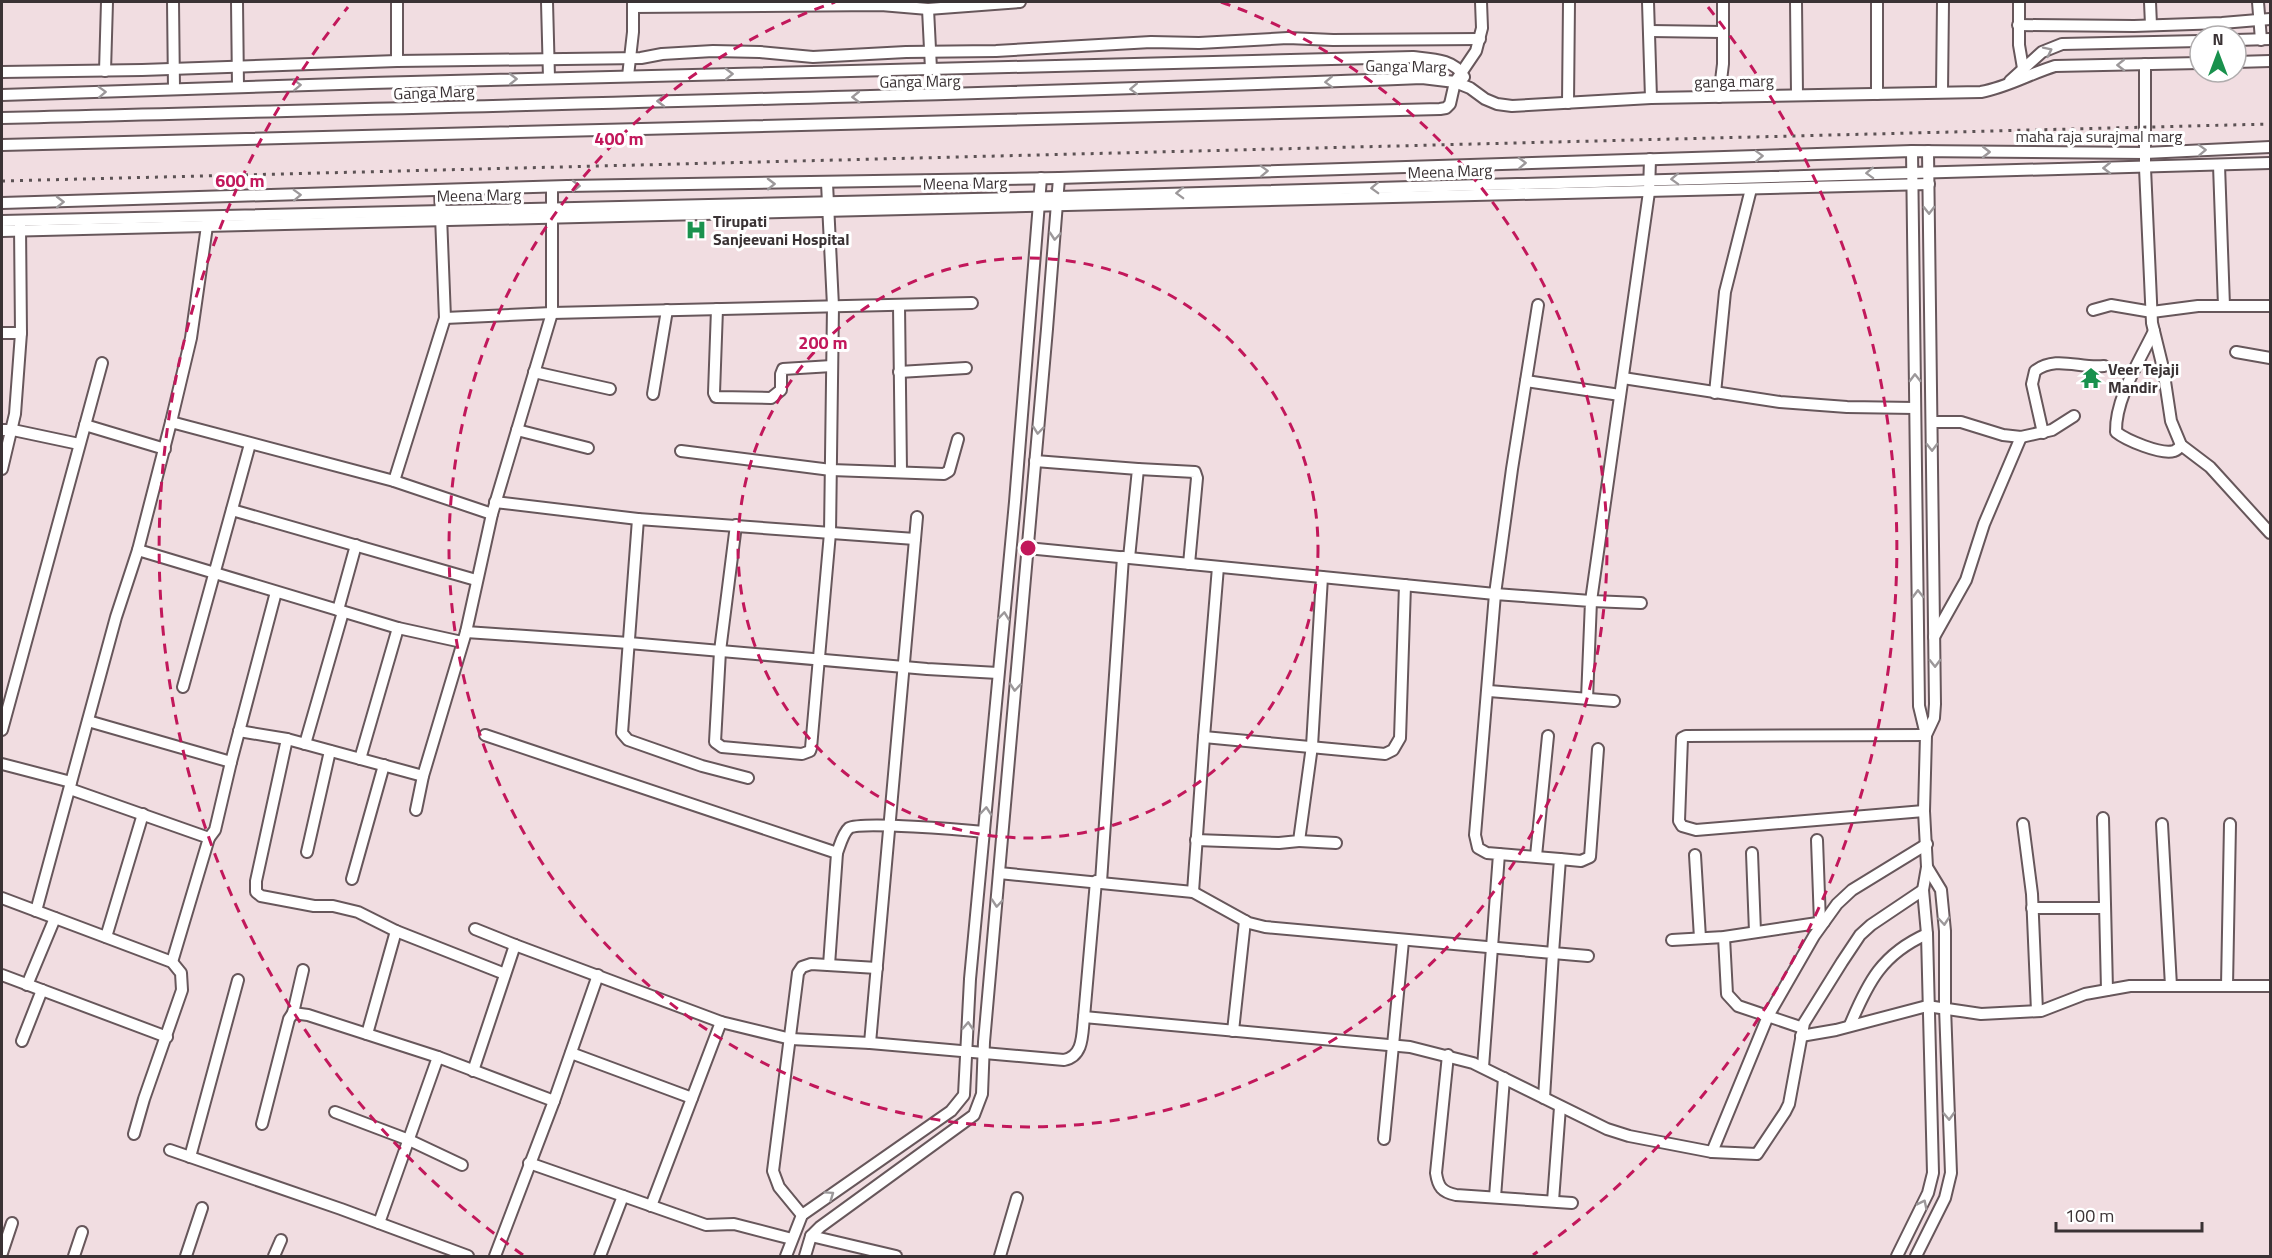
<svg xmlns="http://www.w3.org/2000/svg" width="2272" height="1258" viewBox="0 0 2272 1258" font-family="'Titillium Web',sans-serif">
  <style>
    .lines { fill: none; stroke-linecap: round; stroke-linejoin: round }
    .minor-casing { stroke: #67575b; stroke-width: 14 }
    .minor { stroke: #fff; stroke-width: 10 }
    .rail { stroke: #5c5254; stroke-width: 3; stroke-dasharray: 3 6; stroke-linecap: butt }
    .oneway { stroke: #9c989a }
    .ring { fill: none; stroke: #c2185b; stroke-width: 3; stroke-dasharray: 10 8 }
    .labels { text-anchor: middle; stroke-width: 6; stroke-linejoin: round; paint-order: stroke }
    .street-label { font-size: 16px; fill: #3a3234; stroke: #fff }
    .poi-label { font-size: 16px; font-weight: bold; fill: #3a3234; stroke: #fff; text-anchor: start }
    .centre { fill: #c2185b; stroke: #fff; stroke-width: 3 }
    .ring-label { font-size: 18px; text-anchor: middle; font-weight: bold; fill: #c2185b; stroke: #fff; stroke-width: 6; stroke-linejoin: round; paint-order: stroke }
  </style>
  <rect width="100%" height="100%" fill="#f1dde1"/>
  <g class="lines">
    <defs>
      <g id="minor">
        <path d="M173 2 174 89"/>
        <path d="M237 2 238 87"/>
        <path d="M547 2 549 78"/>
        <path d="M1648 2 1651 98"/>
        <path d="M1796 2 1797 95"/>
        <path d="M1877 2V94"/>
        <path d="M2019 2V45L2024 74"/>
        <path d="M2150 2 2151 25"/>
        <path d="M2258 2 2261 40"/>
        <path d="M633 7 881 5 928 9 1020 2"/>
        <path d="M928 9 931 69"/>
        <path d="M2018 25 2134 26 2222 23 2270 19"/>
        <path d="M1650 31 1722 32"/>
        <path d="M2236 40 2270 39"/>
        <path d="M397 61V2"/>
        <path d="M2236 62 2270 61"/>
        <path d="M2145 64V168L2152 323 2163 368 2171 421 2181 445 2210 467 2270 533"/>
        <path d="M105 71 107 2"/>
        <path d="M2 72 142 70 397 61 641 58 662 54 713 51 760 52 813 57 906 52 996 51 1151 42 1199 43 1288 38 1333 40 1480 39"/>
        <path d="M628 76 633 32V2"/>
        <path d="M2010 81 2042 52 2062 44 2200 41"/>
        <path d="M1942 92 1943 2"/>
        <path d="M2 95 371 83 1413 57C1431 59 1455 59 1464 77"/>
        <path d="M1719 97 1723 64V2"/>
        <path d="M1568 103 1569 2"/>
        <path d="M2 118C475 106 948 96 1422 78L1455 82 1470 88 1485 99 1497 104 1512 106 1651 98 1981 92C2008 87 2029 74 2055 66L2200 63"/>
        <path d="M2 145C481 134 960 121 1440 109L1446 108 1450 104 1455 82 1476 51 1482 28 1481 2"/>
        <path d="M2219 165 2224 306"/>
        <path d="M2 203 567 186 1059 178 1912 151 2145 153 2270 147"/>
        <path d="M2 221 1058 197 2270 163"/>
        <path d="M20 225 21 333"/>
        <path d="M2 231 1929 184"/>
        <path d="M899 305 901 471"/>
        <path d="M717 309 714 393 716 397 771 398 781 390V374L783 369 832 366"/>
        <path d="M2093 310 2111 305 2152 312 2198 306H2270"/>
        <path d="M445 318 552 313 972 303"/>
        <path d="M2154 331C2140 360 2115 399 2116 432 2126 440 2161 455 2174 451 2177 450 2179 448 2181 445"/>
        <path d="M2 333H21L15 414 2 469"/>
        <path d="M2236 352 2270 358"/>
        <path d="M534 372 610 389"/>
        <path d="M899 372 966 368"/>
        <path d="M1623 378 1780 402 1847 407 1915 408"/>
        <path d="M1526 381 1620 395"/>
        <path d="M1715 393 1725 292 1751 189"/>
        <path d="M653 394 667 310"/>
        <path d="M171 422 191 338 208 219"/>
        <path d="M1932 422H1961L2003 435 2021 437 2052 430 2074 416"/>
        <path d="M85 425 165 449"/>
        <path d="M2 430H13L79 444"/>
        <path d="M517 430 588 448"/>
        <path d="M2043 433 2032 384 2035 371C2056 355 2080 369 2104 366"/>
        <path d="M681 451 831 470 944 474 949 471 958 439"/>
        <path d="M1035 461 1138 469 1129 558"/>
        <path d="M1138 469 1195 472 1197 478 1189 564"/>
        <path d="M394 481 445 318 440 190"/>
        <path d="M495 502 638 519"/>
        <path d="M232 510 476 580"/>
        <path d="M736 525 720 651 715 742 722 747 802 754 810 751 811 748 830 533 833 306 827 183"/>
        <path d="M1027 548 1495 594 1512 469 1538 305"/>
        <path d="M138 550 398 628 462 642"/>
        <path d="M1218 567 1204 737 1385 754 1393 750 1400 738 1405 585"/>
        <path d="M1641 603 1591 601 1649 192 1650 159"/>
        <path d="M338 610 356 545"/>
        <path d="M466 632 629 643 927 669 998 673"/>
        <path d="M1934 637 1966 580 1984 524 2021 437"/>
        <path d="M183 687 250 444"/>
        <path d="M1489 691 1614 701"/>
        <path d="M88 721 231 762"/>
        <path d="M2 730 102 363"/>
        <path d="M239 731 287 739 423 776"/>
        <path d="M485 735 837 853 829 965"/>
        <path d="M1926 735 1934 718 1935 704 1928 151"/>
        <path d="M287 739 256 881V892L261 896 314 906H333L358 912 396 931 505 974"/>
        <path d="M305 744 343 612"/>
        <path d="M360 759 398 628"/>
        <path d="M2 764 71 782"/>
        <path d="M748 778 702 766 628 740 622 733 638 519 915 539"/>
        <path d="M70 789 209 838 172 962"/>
        <path d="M416 810 423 776 466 632 492 514 552 313V187"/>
        <path d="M1924 811 1696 830 1682 826 1679 821 1682 738 1686 736 1926 735"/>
        <path d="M2103 818 2107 990"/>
        <path d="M2023 824 2032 894 2037 1011"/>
        <path d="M2162 824 2171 986"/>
        <path d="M209 838 215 830 231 762 276 592"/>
        <path d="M1196 840 1279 843 1299 841 1312 746 1322 577"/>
        <path d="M1817 840 1820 923"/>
        <path d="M1299 841 1336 843"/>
        <path d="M307 852 330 751"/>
        <path d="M837 853C840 845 843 833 849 828 861 821 964 830 984 832"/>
        <path d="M1752 853 1755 932"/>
        <path d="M1499 854 1560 859 1553 953 1588 956"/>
        <path d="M1695 855 1700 938"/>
        <path d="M1536 856 1548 736"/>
        <path d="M1560 859 1581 861 1590 857 1598 749"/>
        <path d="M999 873 1193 892 1249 923 1265 927 1553 953 1544 1098"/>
        <path d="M352 879 384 765"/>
        <path d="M1101 882 1123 557"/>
        <path d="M1193 892 1204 737"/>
        <path d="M2 898 172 962 181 973 182 990 144 1099 134 1134"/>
        <path d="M2032 908H2105"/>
        <path d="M36 911 116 617 138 550 171 422 394 481 492 514"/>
        <path d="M475 929 515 945"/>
        <path d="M106 937 143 814"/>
        <path d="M1724 937 1727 994 1738 1006 1803 1028"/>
        <path d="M1672 940 1724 937 1824 922"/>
        <path d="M2 975 167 1037"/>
        <path d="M27 985 55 918"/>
        <path d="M2227 986 2230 824"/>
        <path d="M293 1013 303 970"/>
        <path d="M1084 1017 1096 881"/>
        <path d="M1850 1025C1868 982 1882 954 1927 934"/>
        <path d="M1233 1031 1245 921"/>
        <path d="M367 1034 396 931"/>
        <path d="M1801 1036 1836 1030 1927 1006 1981 1014 2041 1011 2085 994 2130 986H2270"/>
        <path d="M22 1041 42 990"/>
        <path d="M870 1043 917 517"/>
        <path d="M571 1053 692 1098"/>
        <path d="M1448 1055 1436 1173C1438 1187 1442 1192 1456 1195L1572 1203"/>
        <path d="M1483 1067 1499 854 1487 853 1478 848 1475 835 1495 594 1591 601 1587 699"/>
        <path d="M473 1071 515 945 721 1022 791 1039 870 1043 1064 1060C1084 1056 1082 1034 1084 1017L1410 1047 1473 1063 1607 1129 1629 1136 1712 1152 1757 1154 1785 1112 1789 1104 1804 1023 1842 962 1860 935 1871 925 1923 890"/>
        <path d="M554 1101 598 975"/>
        <path d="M335 1112 409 1140 462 1165"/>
        <path d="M262 1124 289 1019 293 1013 308 1015 438 1057"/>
        <path d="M1384 1139 1403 941"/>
        <path d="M170 1150 341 1209 468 1256"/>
        <path d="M1712 1152 1768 1016 1814 936 1837 904 1852 890 1927 844"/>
        <path d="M190 1157 238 980"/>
        <path d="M529 1163 706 1225 734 1224 792 1239"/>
        <path d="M1495 1197 1504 1078"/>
        <path d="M1553 1201 1560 1107"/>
        <path d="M651 1206 721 1022"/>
        <path d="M802 1215 779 1187 773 1171 798 973 802 967 811 964 877 968"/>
        <path d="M379 1223 438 1057 554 1101 495 1256"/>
        <path d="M811 1236 896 1256"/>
        <path d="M2 1253 12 1223"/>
        <path d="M74 1256 82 1232"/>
        <path d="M186 1256 202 1208"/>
        <path d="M274 1256 281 1240"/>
        <path d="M600 1256 623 1196"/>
        <path d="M786 1256 802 1215 951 1111 964 1095 970 979 1015 502 1041 178"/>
        <path d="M805 1256 811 1236 820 1227 974 1115 982 1094 984 1042 1047 329 1059 178"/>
        <path d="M1000 1256 1017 1198"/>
        <path d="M1897 1256 1928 1193 1933 1173 1927 934 1923 890 1927 867 1924 811 1926 735 1919 706 1912 151"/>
        <path d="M1916 1256 1945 1198 1951 1173 1945 1007V931L1941 890 1927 867"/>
      </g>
    </defs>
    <use href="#minor" class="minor-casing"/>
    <use href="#minor" class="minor"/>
    <path class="rail" d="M2 181 2270 124"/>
  </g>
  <defs><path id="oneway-chevron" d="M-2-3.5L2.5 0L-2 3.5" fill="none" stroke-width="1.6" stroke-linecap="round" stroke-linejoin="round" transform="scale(1.5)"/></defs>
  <g class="oneway">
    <use href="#oneway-chevron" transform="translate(2048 51) rotate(-26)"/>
    <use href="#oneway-chevron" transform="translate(2121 65) rotate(179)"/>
    <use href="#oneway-chevron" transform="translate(729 74) rotate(-1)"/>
    <use href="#oneway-chevron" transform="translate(513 79) rotate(-1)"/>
    <use href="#oneway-chevron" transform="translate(1329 82) rotate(178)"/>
    <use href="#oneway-chevron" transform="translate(297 85) rotate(-2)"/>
    <use href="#oneway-chevron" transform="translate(1134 89) rotate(178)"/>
    <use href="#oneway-chevron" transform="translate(102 92) rotate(-2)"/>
    <use href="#oneway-chevron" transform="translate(856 97) rotate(179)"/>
    <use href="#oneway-chevron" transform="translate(661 101) rotate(179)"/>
    <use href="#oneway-chevron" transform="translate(2202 150) rotate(-2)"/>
    <use href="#oneway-chevron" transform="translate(1986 152)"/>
    <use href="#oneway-chevron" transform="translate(1759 156) rotate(-2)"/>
    <use href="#oneway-chevron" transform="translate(1522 163) rotate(-2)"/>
    <use href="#oneway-chevron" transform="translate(2107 168) rotate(179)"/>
    <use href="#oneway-chevron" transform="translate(1264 171) rotate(-2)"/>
    <use href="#oneway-chevron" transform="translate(1870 173) rotate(178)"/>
    <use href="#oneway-chevron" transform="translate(1675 179) rotate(178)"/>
    <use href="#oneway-chevron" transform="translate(771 184) rotate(-1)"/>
    <use href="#oneway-chevron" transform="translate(576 186) rotate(-1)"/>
    <use href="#oneway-chevron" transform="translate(1375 188) rotate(178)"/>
    <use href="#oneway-chevron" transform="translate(1180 193) rotate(178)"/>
    <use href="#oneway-chevron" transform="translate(297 195) rotate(-2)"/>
    <use href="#oneway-chevron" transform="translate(60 202) rotate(-1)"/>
    <use href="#oneway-chevron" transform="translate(1929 210) rotate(89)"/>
    <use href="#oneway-chevron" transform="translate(1055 236) rotate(95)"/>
    <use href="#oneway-chevron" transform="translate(1915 378) rotate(-91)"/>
    <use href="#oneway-chevron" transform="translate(1038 430) rotate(96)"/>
    <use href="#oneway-chevron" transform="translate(1932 447) rotate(89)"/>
    <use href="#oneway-chevron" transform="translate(1918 594) rotate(-91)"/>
    <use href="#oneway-chevron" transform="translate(1004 616) rotate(-84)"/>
    <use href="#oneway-chevron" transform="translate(1935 663) rotate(89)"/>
    <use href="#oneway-chevron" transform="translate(1015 687) rotate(95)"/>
    <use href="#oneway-chevron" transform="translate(986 811) rotate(-85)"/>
    <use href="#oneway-chevron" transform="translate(997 903) rotate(95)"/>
    <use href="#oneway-chevron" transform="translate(1944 921) rotate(85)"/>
    <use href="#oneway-chevron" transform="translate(968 1026) rotate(-87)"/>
    <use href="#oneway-chevron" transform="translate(1949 1116) rotate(88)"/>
    <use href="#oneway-chevron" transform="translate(830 1195) rotate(-35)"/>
    <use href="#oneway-chevron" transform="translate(1923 1204) rotate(-64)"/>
  </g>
  <g class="ring">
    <circle cx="1028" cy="548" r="290"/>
    <path d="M1221 2A579 579 0 1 1 835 2"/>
    <path d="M523 1255A869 869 0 0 1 348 7M1708 7A869 869 0 0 1 1533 1255"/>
  </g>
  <defs>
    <symbol id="hospital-bare" viewBox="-9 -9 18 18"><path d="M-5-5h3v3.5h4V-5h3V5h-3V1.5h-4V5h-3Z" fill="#19914d" stroke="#fff" stroke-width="2.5" paint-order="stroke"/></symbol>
    <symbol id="temple-bare" viewBox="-9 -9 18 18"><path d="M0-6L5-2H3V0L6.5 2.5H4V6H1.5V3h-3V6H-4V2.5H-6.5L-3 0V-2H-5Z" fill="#19914d" stroke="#fff" stroke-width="2.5" paint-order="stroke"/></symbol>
  </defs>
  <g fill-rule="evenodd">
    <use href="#hospital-bare" x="681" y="215" width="30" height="30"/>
    <use href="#temple-bare" x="2076" y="363" width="30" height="30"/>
  </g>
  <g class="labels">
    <g class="street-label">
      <text transform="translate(1406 66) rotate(1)" y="6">Ganga Marg</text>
      <text transform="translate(920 81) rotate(-1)" y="6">Ganga Marg</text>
      <text transform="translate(1734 81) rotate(-1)" y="6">ganga marg</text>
      <text transform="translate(434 92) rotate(-2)" y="6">Ganga Marg</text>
      <text x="2099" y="142">maha raja surajmal marg</text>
      <text transform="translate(1450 171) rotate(-2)" y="6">Meena Marg</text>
      <text transform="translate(965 183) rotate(-1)" y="6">Meena Marg</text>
      <text transform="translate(479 195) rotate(-1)" y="6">Meena Marg</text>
    </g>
    <g class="poi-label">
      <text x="713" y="227">Tirupati<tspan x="713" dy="18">Sanjeevani Hospital</tspan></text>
      <text x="2108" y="375">Veer Tejaji<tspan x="2108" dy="18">Mandir</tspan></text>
    </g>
  </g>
  <circle cx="1028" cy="548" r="9" class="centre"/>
  <g class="ring-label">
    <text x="619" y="145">400 m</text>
    <text x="240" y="187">600 m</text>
    <text x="823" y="349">200 m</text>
  </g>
  <rect width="2272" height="1258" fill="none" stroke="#3a3234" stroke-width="6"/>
  <g transform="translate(2218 54)"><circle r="28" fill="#ffffff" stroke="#b0adae" stroke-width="1.5"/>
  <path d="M0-4.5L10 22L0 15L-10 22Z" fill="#19914d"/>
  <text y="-9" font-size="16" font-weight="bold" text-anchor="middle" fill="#3a3234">N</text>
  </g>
  <path d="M2056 1222v9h146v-9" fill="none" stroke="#3a3234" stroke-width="3"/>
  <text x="2065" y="1222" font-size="18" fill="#3a3234" stroke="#ffffff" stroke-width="4.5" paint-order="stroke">100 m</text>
</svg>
